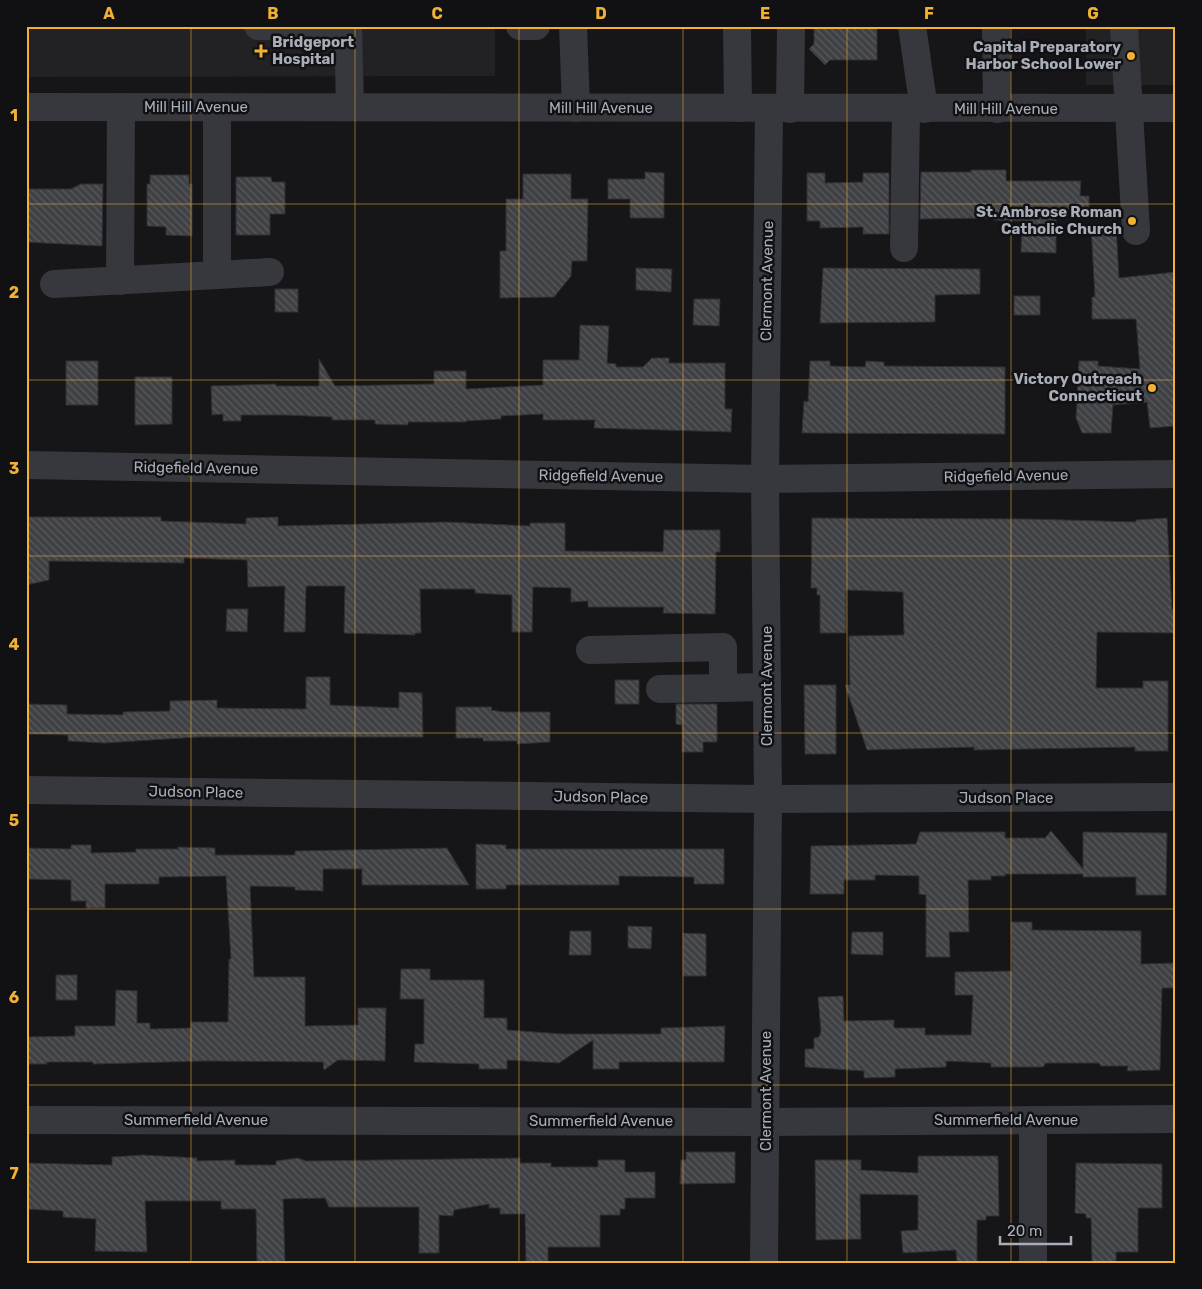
<svg xmlns="http://www.w3.org/2000/svg" width="1202" height="1289" viewBox="0 0 1202 1289" font-family="Rubik,sans-serif">
  <style>
    .built { fill: #222225 }
    .building { fill: url(#building-back-hatch); stroke: #303034 }
    .lines { fill: none; stroke-linecap: round; stroke-linejoin: round }
    .minor { stroke: #37383d; stroke-width: 28 }
    .grid { fill: none; stroke: #f2b134; stroke-width: 1; stroke-opacity: 0.55 }
    .poi-dot { fill: #f2b134; stroke: #111113; stroke-width: 2 }
    .labels { text-anchor: middle; stroke-width: 5; stroke-linejoin: round; paint-order: stroke }
    .poi-label { font-size: 15px; font-weight: bold; fill: #a8adb8; stroke: #111113; text-anchor: end }
    .street-label { font-size: 15px; fill: #a8adb8; stroke: #111113 }
    .neatline { fill: none; stroke: #f2b134; stroke-width: 2 }
    .grid-label { font-size: 16px; text-anchor: middle; font-weight: bold; fill: #f2b134 }
  </style>
  <defs>
    <pattern id="building-back-hatch" width="6" height="6" patternUnits="userSpaceOnUse" patternTransform="scale(1.25)"><rect width="6" height="6" fill="#404145"/><path d="M-1 5l2 2M0 0l6 6M5-1l2 2" fill="none" stroke="#595a5e"/></pattern>
  </defs>
  <rect width="100%" height="100%" fill="#161618"/>
  <g class="built">
    <path d="M26 26H495V76L26 77Z"/>
    <rect x="1086" y="26" width="90" height="59"/>
  </g>
  <g class="building">
    <path d="M814 26H877V60H830L825 65 809 49 814 44Z"/>
    <path d="M971 170H1006V181H1081L1080 196H1089V216L1056 215V253L1021 252 1022 221 993 220 994 218 920 219 921 172H971Z"/>
    <path d="M645 172 664 173V218H630V199H608V179H645Z"/>
    <path d="M807 173H825V183L863 182V173H889V234H863V227L820 228V221H807Z"/>
    <path d="M523 174H571V199H588L587 261H572L571 276 554 297 500 298V251H506V199H523Z"/>
    <path d="M150 175H189V184H192V236L166 235V227L147 226V184H150Z"/>
    <path d="M236 177H271L272 182H285V214H270V235H236Z"/>
    <path d="M81 184H103L102 246 26 242V189H71Z"/>
    <path d="M1116 225 1119 278 1176 272V426L1150 428 1147 402 1113 405 1111 433H1082L1076 418 1079 361H1098V366L1140 369 1136 319H1092V297H1095L1091 226Z"/>
    <path d="M636 268 672 269 671 292 636 290Z"/>
    <path d="M823 268 980 269V294L935 295V322L820 323Z"/>
    <rect x="275" y="289" width="23" height="23"/>
    <rect x="1014" y="296" width="26" height="19"/>
    <path d="M694 299H720L719 326 693 325Z"/>
    <path d="M580 325 609 326 607 363 616 364V367H643L652 358H669V363H725V409H732L731 432 594 428 595 420H543V414L501 416V419L466 421V422H408V425L375 424V420H332V417L285 415H241V421H223V414L212 415 211 386 276 384V386H319V359L335 386 434 384V371H466V389L543 385V360H579Z"/>
    <rect x="66" y="361" width="32" height="44"/>
    <path d="M810 361H830V366L865 367 866 361 884 362V366L1005 367V434L802 433 804 401 808 402Z"/>
    <path d="M135 377H172V424L135 425Z"/>
    <path d="M26 517H161V521L246 524V518L278 517V526L446 522 530 526V523H565V551L663 552 664 530H720V552H716L715 614 663 613 664 607H588V601L571 602V588L533 587 532 632H512V595L475 593V589H420L421 633H415V635L344 633 345 586H306L305 632H284L285 586 248 587 247 560 184 558V563L49 561V580L26 585Z"/>
    <path d="M812 518 1029 519 1136 522V520L1167 518 1172 610H1176V633L1097 632 1096 688H1143V681H1168V751H1135V747L974 750V747L867 750 845 685H850L849 636 904 635 903 592 846 590V633H820V595H817V588H811Z"/>
    <path d="M227 609H248L247 632 226 631Z"/>
    <path d="M306 677H330V705L399 708V692L422 693 423 737H198L104 743 68 741V735L26 734V704L67 705V714L123 715V712L170 711V701L217 700V708L306 709Z"/>
    <rect x="615" y="680" width="24" height="24"/>
    <path d="M804 685H836V754H805Z"/>
    <path d="M676 704H717V742H703V752H682V725L676 724Z"/>
    <path d="M456 707H492L491 710 504 712H550V742L517 744V741H483V738H456Z"/>
    <path d="M1051 831 1083 869V832L1167 833 1166 895H1136V877H1083V874H1005V876H991V880H968L969 932H949L950 957H926V895L919 894V876L875 875V880H844V894H810L811 846 916 844 920 832H1005V838H1045Z"/>
    <path d="M476 844 506 845V849H724V884H694V877L619 876V885H506V889H476Z"/>
    <path d="M71 845H91V853L136 852V849H178V847L215 848V855H295V851L447 848 469 885H362V869H323V891L295 890V887L250 886 254 977H305V1026L358 1025V1008H386L385 1061 338 1060 324 1070 323 1062 206 1061 93 1064V1062H47V1064H26V1037L75 1036V1026H115L116 990 137 991V1023H150V1029L191 1028V1022H228L229 959H231L226 876 159 877V884H105V908H86V901H71V880L26 879V848L71 849Z"/>
    <path d="M1011 922H1032V930L1141 931V964L1176 963V988H1162L1160 1070 1127 1071 1128 1066H1101L1099 1063H1046L1043 1067H991V1063L946 1061V1067L895 1069V1077L864 1078V1071L805 1067V1049H814V1038L819 1037 821 1031 818 997 843 996 844 1021 894 1020V1028H925V1035H971L973 995H955V972L1012 971Z"/>
    <path d="M628 926 652 927 651 949 628 948Z"/>
    <path d="M570 931H591V955H569Z"/>
    <path d="M852 932H883V955L851 954Z"/>
    <path d="M683 933 706 934V976H683Z"/>
    <path d="M401 969H430V980H484V1018H507V1030L563 1034H661V1028L725 1026 724 1062H619V1069H593V1040L559 1063 507 1060V1069H479V1064L414 1062 415 1044H424V999H400Z"/>
    <rect x="56" y="975" width="21" height="25"/>
    <path d="M686 1152H735V1183L680 1184 681 1160H686Z"/>
    <path d="M143 1155 197 1158V1161L235 1160V1165H276V1161L298 1158 306 1161 520 1158V1163H551V1167H598V1160H625V1172H655V1198H625V1209H620V1215H600V1247H548V1263H526L525 1214H500V1208H489V1204L454 1210 453 1216 439 1215V1253H419V1207H329L325 1198 283 1199 285 1263H257L256 1209H221V1201H145L147 1252 95 1251 96 1219 63 1217V1211L26 1209V1163L112 1165V1157Z"/>
    <path d="M918 1156H998L999 1216H986V1220H977V1263H957L956 1250 903 1253 901 1231 918 1230V1195L860 1194 861 1239 816 1240 815 1160H861V1170L918 1173Z"/>
    <path d="M1076 1163 1162 1164V1208H1138V1252H1116V1263H1092L1091 1218H1086V1214L1075 1213Z"/>
  </g>
  <g class="lines">
    <g class="minor">
      <path d="M258 26 348 27"/>
      <path d="M348 26 350 107"/>
      <path d="M520 26H536"/>
      <path d="M573 26 576 108"/>
      <path d="M737 26 738 108"/>
      <path d="M912 26 924 109"/>
      <path d="M996 26 997 109"/>
      <path d="M1124 26 1136 231"/>
      <path d="M26 107 1176 108"/>
      <path d="M790 109 791 26"/>
      <path d="M904 248 906 109"/>
      <path d="M217 275 270 272"/>
      <path d="M120 281 121 107"/>
      <path d="M54 284 217 275V107"/>
      <path d="M26 465 765 479 1176 474"/>
      <path d="M590 650 723 647V688L767 687"/>
      <path d="M660 689 723 688"/>
      <path d="M26 790 768 799 1176 797"/>
      <path d="M26 1120 766 1122 1176 1119"/>
      <path d="M1033 1120V1263"/>
      <path d="M764 1263 768 799 765 479 769 109"/>
    </g>
  </g>
  <path class="grid" d="M191 26V1263M355 26V1263M519 26V1263M683 26V1263M847 26V1263M1011 26V1263M26 204H1176M26 380H1176M26 556H1176M26 733H1176M26 909H1176M26 1085H1176"/>
  <g class="poi-dot">
    <path d="M258.5 43.5h5v5h5v5h-5v5h-5v-5h-5v-5h5z"/>
    <circle cx="1131" cy="56" r="5"/>
    <circle cx="1132" cy="221" r="5"/>
    <circle cx="1152" cy="388" r="5"/>
  </g>
  <g class="labels">
    <g class="poi-label">
      <text x="272" y="47" text-anchor="start">Bridgeport<tspan x="272" dy="17">Hospital</tspan></text>
      <text x="1121" y="52">Capital Preparatory<tspan x="1121" dy="17">Harbor School Lower</tspan></text>
      <text x="1122" y="217">St. Ambrose Roman<tspan x="1122" dy="17">Catholic Church</tspan></text>
      <text x="1142" y="384">Victory Outreach<tspan x="1142" dy="17">Connecticut</tspan></text>
    </g>
    <g class="street-label">
      <text x="196" y="112">Mill Hill Avenue</text>
      <text x="601" y="113">Mill Hill Avenue</text>
      <text x="1006" y="114">Mill Hill Avenue</text>
      <text transform="translate(767 281) rotate(-89)" y="5">Clermont Avenue</text>
      <text transform="translate(196 468) rotate(1)" y="5">Ridgefield Avenue</text>
      <text transform="translate(601 476) rotate(1)" y="5">Ridgefield Avenue</text>
      <text transform="translate(1006 476) rotate(-1)" y="5">Ridgefield Avenue</text>
      <text transform="translate(767 686) rotate(-90)" y="5">Clermont Avenue</text>
      <text transform="translate(196 792) rotate(1)" y="5">Judson Place</text>
      <text transform="translate(601 797) rotate(1)" y="5">Judson Place</text>
      <text x="1006" y="803">Judson Place</text>
      <text transform="translate(766 1091) rotate(-90)" y="5">Clermont Avenue</text>
      <text x="196" y="1125">Summerfield Avenue</text>
      <text x="1006" y="1125">Summerfield Avenue</text>
      <text x="601" y="1126">Summerfield Avenue</text>
    </g>
  </g>
  <rect width="1202" height="1289" fill="none" stroke="#111113" stroke-width="55"/>
  <path d="M1000 1236v8h71v-8" fill="none" stroke="#a8adb8" stroke-width="2.5"/>
  <text x="1007" y="1236" font-size="15" fill="#a8adb8" stroke="#111113" stroke-width="4" paint-order="stroke">20 m</text>
  <rect x="28" y="28" width="1146" height="1234" class="neatline"/>
  <g class="grid-label">
    <text x="109" y="19">A</text>
    <text x="273" y="19">B</text>
    <text x="437" y="19">C</text>
    <text x="601" y="19">D</text>
    <text x="765" y="19">E</text>
    <text x="929" y="19">F</text>
    <text x="1093" y="19">G</text>
    <text x="14" y="121">1</text>
    <text x="14" y="298">2</text>
    <text x="14" y="474">3</text>
    <text x="14" y="650">4</text>
    <text x="14" y="826">5</text>
    <text x="14" y="1003">6</text>
    <text x="14" y="1179">7</text>
  </g>
</svg>
